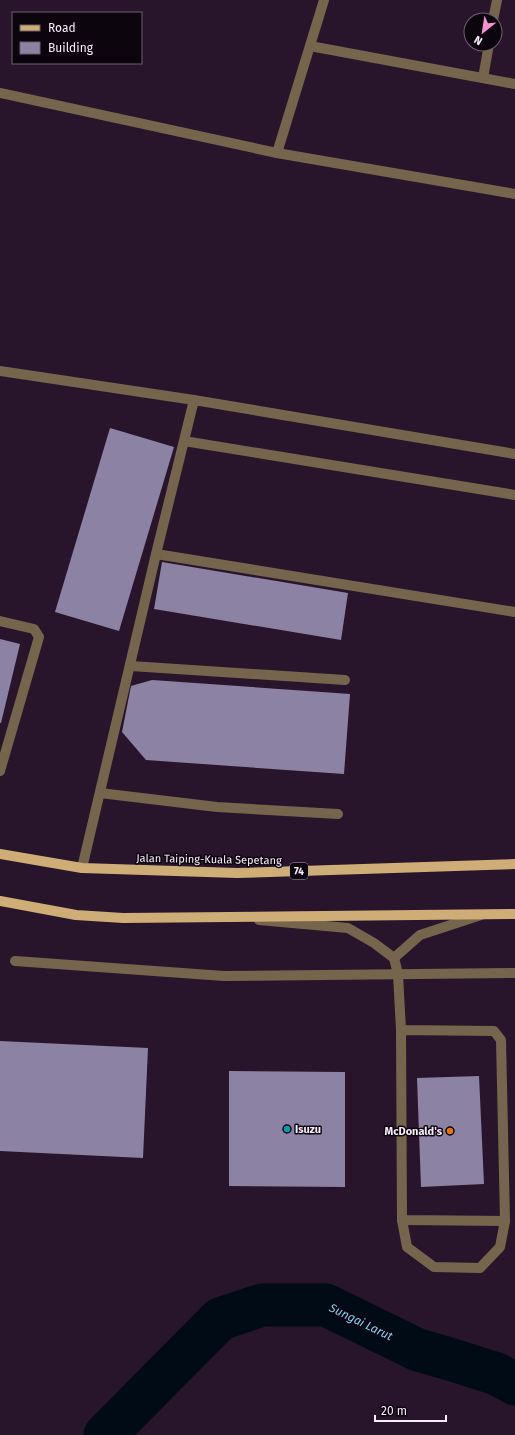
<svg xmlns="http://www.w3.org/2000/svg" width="515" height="1435" viewBox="0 0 515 1435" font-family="'Fira Sans',sans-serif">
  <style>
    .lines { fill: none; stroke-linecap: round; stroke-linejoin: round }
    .river { stroke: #000b15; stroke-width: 43 }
    .building { fill: #8c82a3 }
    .service { stroke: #75654c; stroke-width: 10 }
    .minor { stroke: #75654c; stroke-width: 10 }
    .primary { stroke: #cead77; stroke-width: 10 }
    .culture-dot { fill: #0f9aa8; stroke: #0c050e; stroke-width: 1.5 }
    .food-dot { fill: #e8710a; stroke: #0c050e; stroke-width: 1.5 }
    .labels { text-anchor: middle; stroke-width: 3; stroke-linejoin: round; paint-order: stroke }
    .shield { fill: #0c050e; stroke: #b2a7b4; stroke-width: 1 }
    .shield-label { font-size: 10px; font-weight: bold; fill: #f9ecfb }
    .street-label { font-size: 11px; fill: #f9ecfb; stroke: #0c050e }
    .poi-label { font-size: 11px; font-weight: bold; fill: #f9ecfb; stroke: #0c050e; text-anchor: start }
    .water-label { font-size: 12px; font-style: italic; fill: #7ed1fa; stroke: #0c050e }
  </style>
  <rect width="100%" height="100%" fill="#28152c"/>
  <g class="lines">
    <path class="river" d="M105 1435 220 1319 262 1305H326L418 1350 443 1357 497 1374 515 1384"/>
  </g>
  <g class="building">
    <path d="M110 428 174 447 119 631 55 612Z"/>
    <path d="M162 562 348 593 341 640 154 609Z"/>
    <path d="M0 639 20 644 1 723H0Z"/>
    <path d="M152 680 350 694 344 774 146 760 122 732 131 686Z"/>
    <path d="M0 1041 148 1048 143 1158 0 1151Z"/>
    <path d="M229 1071 345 1072V1187L229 1186Z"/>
    <path d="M479 1076 484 1184 421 1187 417 1078Z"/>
  </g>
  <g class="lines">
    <g class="service">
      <path d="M493 20 497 0"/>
      <path d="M310 46 515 84"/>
      <path d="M483 78 489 44"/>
      <path d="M156 554 515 612"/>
      <path d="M0 621 34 629 39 637 0 771"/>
      <path d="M259 920 348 928 374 943 394 958 398 974 401 1030 402 1220 505 1221 501 1040 494 1031 401 1030"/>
      <path d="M394 958 420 935 481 915"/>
      <path d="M15 961 224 976 515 973"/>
      <path d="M402 1220 407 1247 434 1267 480 1268 500 1247 505 1221"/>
    </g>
    <g class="minor">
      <path d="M0 93 277 153 515 194"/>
      <path d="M277 153 324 0"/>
      <path d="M0 371 194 400 515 454"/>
      <path d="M184 441 515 495"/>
      <path d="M131 666 345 680"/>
      <path d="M100 793 217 807 338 814"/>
      <path d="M82 868 156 554 194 400"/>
    </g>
    <g class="primary">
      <path d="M0 854 82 868 237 873 515 864"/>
      <path d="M0 901 76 915 123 918 515 914"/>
    </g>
  </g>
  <circle class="culture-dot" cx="287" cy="1129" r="4"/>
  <circle class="food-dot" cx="450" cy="1131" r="4"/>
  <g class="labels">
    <rect class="shield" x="290" y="863" width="18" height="16" rx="3"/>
    <g class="shield-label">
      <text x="299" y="875">74</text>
    </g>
    <g class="street-label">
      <text transform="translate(209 859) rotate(1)" y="4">Jalan Taiping-Kuala Sepetang</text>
    </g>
    <g class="poi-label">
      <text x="295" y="1133">Isuzu</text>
      <text x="442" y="1135" text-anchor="end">McDonald's</text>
    </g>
    <g class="water-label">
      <text transform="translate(361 1322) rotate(26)" y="4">Sungai Larut</text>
    </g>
  </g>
  <rect x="12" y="12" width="130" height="52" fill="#0c050e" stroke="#6b616d"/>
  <rect x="20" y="25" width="20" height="6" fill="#cead77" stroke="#6b616d"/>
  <text x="48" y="32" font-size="12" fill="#f9ecfb">Road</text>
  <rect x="20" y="42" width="20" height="12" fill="#8c82a3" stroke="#6b616d"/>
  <text x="48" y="52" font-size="12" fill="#f9ecfb">Building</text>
  <g transform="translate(483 32) rotate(210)"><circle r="19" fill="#0c050e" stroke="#6b616d"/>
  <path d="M0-3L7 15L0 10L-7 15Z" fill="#f790ce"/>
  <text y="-6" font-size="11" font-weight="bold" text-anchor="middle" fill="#f9ecfb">N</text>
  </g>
  <path d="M375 1415v6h71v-6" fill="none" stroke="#f9ecfb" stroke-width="2"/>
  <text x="381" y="1415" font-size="12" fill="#f9ecfb" stroke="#0c050e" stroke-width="3" paint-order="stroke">20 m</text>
</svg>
